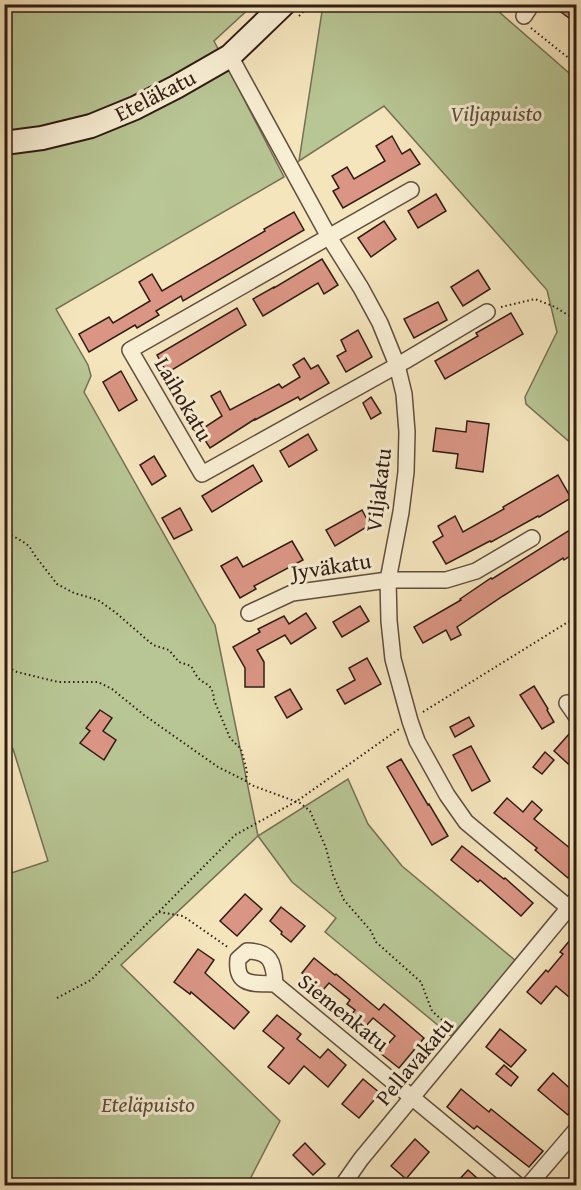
<svg xmlns="http://www.w3.org/2000/svg" width="581" height="1190" viewBox="0 0 581 1190" font-family="'Gentium Book Plus',serif">
  <style>
    .green { fill: #b8c594; stroke: #747054; stroke-width: 1.5 }
    .building { fill: #da9584; stroke: #301c14; stroke-width: 1.5 }
    .lines { fill: none; stroke-linecap: round; stroke-linejoin: round }
    .minor-casing { stroke: #614e3e; stroke-width: 18 }
    .secondary-casing { stroke: #301c14; stroke-width: 26 }
    .path { stroke: #301c14; stroke-width: 2; stroke-dasharray: 1.5 3; stroke-linecap: butt }
    .minor { stroke: #f8eed4; stroke-width: 15 }
    .secondary { stroke: #f8eed4; stroke-width: 22 }
    .labels { text-anchor: middle; stroke-width: 6; stroke-linejoin: round; paint-order: stroke }
    .street-label { font-size: 22px; fill: #301c14; stroke: #f8eed4 }
    .park-label { font-size: 22px; font-style: italic; fill: #594f3a; stroke: #f8eed4 }
  </style>
  <rect width="100%" height="100%" fill="#f5e5bd"/>
  <filter id="stains"><feTurbulence type="fractalNoise" baseFrequency=".00333" numOctaves="4"/><feColorMatrix values="0 0 0 0 .2 0 0 0 0 .09 0 0 0 0 .02 0 0 0 .5 -.17"/></filter>
  <radialGradient id="worn" r=".72"><stop offset=".6" stop-color="#630" stop-opacity="0"/><stop offset="1" stop-color="#630" stop-opacity=".3"/></radialGradient>
  <g class="green">
    <path d="M5 5H253L214 41 284 177 56 309 88 365 91 376 84 392 215 625 258 836 348 779 368 824 402 866 516 961 451 1036 325 932 336 918 292 882 258 836 121 965 280 1121 247 1185 5 1186V875L48 861 13 749 5 751Z"/>
    <path d="M323 5H491L576 79V450L573 445 526 404 525 397 557 332 547 290 384 106 299 161Z"/>
  </g>
  <g class="building">
    <path d="M550 4H576V8L569 18Z"/>
    <path d="M392 136 402 154 410 149 420 164 343 208 333 191 339 188 332 176 347 167 354 179 385 161 376 146Z"/>
    <path d="M436 194 446 211 418 228 408 211Z"/>
    <path d="M294 212 304 230 183 301 181 296 156 311 159 315 137 328 135 325 89 352 79 334 109 317 113 323 150 301 139 282 152 274 162 291 265 231 264 229Z"/>
    <path d="M384 221 396 239 371 257 358 238Z"/>
    <path d="M322 259 338 285 324 294 318 283 263 316 253 299 274 287V288Z"/>
    <path d="M478 270 490 289 463 306 451 287Z"/>
    <path d="M438 302 447 320 414 338 404 319Z"/>
    <path d="M237 308 246 325 167 373 157 355Z"/>
    <path d="M511 313 523 334 445 379 435 361 478 336 476 333Z"/>
    <path d="M358 330 372 357 346 372 337 356 346 351 341 340Z"/>
    <path d="M304 358 311 369 318 365 329 383 300 400 298 397 255 420V419L210 448 199 431 222 416 211 396 220 391 230 410 279 384 282 388 300 377 293 365Z"/>
    <path d="M121 371 137 400 119 411 103 382Z"/>
    <path d="M371 397 381 413 371 419 363 403Z"/>
    <path d="M467 421 489 424 483 472 456 468 458 454 433 451 436 428 466 432Z"/>
    <path d="M308 434 317 450 289 467 280 451Z"/>
    <path d="M154 456 166 476 152 485 140 465Z"/>
    <path d="M253 465 262 481 212 512 202 496Z"/>
    <path d="M558 475 571 498 539 517 538 516 491 542 490 541 446 564 433 542 443 536 438 526 455 516 463 532 504 509 503 507Z"/>
    <path d="M180 508 192 530 174 539 162 518Z"/>
    <path d="M362 510 370 525 335 546 326 530Z"/>
    <path d="M576 526V552L564 560 563 558 503 596 457 627 461 635 451 640 446 630 423 643 414 627 461 600 460 599 491 578 492 579Z"/>
    <path d="M292 541 303 560 254 586 256 589 240 598 221 566 237 557 243 567Z"/>
    <path d="M360 606 369 621 342 637 333 622Z"/>
    <path d="M306 613 316 628 291 644 285 635 257 650 264 662V687H245V668L233 647 260 632 258 629 284 616 289 624Z"/>
    <path d="M367 658 381 684 345 704 337 690 355 680 349 668Z"/>
    <path d="M534 686 548 709 547 710 554 722 542 729 520 695Z"/>
    <path d="M290 689 302 709 287 718 275 697Z"/>
    <path d="M100 710 112 718 103 731 116 740 104 760 80 743 90 731 86 728Z"/>
    <path d="M469 717 474 726 455 737 450 727Z"/>
    <path d="M569 734 576 741V771L554 751Z"/>
    <path d="M471 746 490 781 472 791 453 755Z"/>
    <path d="M545 752 554 760 542 774 533 767Z"/>
    <path d="M401 759 428 805 429 804 448 836 432 845 387 767Z"/>
    <path d="M507 798 523 812 532 801 542 810 534 819 576 853V868L568 878 535 850 537 848 494 813Z"/>
    <path d="M462 846 504 879 505 878 533 903 521 916 480 880 478 882 451 860Z"/>
    <path d="M245 894 262 909 237 936 220 921Z"/>
    <path d="M281 907 305 926 291 942 281 934 282 932 270 921Z"/>
    <path d="M576 933V1003L556 986 541 1004 527 992 546 970 548 972 563 954 560 952Z"/>
    <path d="M198 949 214 960 205 973 249 1012 234 1029 191 992 190 994 174 982Z"/>
    <path d="M314 958 335 975 336 974 379 1010 384 1004 424 1038 399 1068 380 1053 395 1036 373 1018 366 1026 352 1014 355 1010 347 1004 350 1000 329 983 323 990 313 982 309 983 308 978 302 973Z"/>
    <path d="M277 1015 301 1034 297 1039 320 1058 328 1049 346 1065 328 1087 304 1066 289 1084 268 1067 284 1048 263 1031Z"/>
    <path d="M500 1029 526 1050 511 1067 486 1047Z"/>
    <path d="M504 1065 518 1077 511 1086 496 1074Z"/>
    <path d="M553 1073 576 1094V1105L568 1115 538 1090Z"/>
    <path d="M363 1079 380 1093 359 1118 342 1104Z"/>
    <path d="M461 1089 489 1112 491 1109 543 1151 529 1167 477 1126 474 1129 447 1107Z"/>
    <path d="M415 1139 429 1152 406 1179 391 1166Z"/>
    <path d="M305 1143 325 1164 313 1175 293 1155Z"/>
    <path d="M468 1170 485 1185H454Z"/>
  </g>
  <g class="lines">
    <defs>
      <g id="minor">
        <path d="M524 16 532 4"/>
        <path d="M230 56 329 237 361 288 380 323 397 365 404 394 407 432 406 472 401 512 388 580 389 621 393 659 410 721 417 741 447 795 466 822 569 908"/>
        <path d="M411 190 130 350 202 474 405 361 487 312"/>
        <path d="M249 613 292 593 388 580H446L476 571 532 538"/>
        <path d="M567 703 576 716"/>
        <path d="M275 984C274 962 270 951 247 951L238 959C235 987 254 983 275 984L519 1186"/>
        <path d="M342 1186 361 1159 576 899"/>
        <path d="M528 1186 576 1130"/>
      </g>
      <path id="secondary" d="M4 143 42 138 91 126 135 108 176 87 230 56 284 4"/>
    </defs>
    <use href="#minor" class="minor-casing"/>
    <use href="#secondary" class="secondary-casing"/>
    <g class="path">
      <path d="M299 16 311 4"/>
      <path d="M531 28 576 64"/>
      <path d="M501 307 535 299 555 307 576 320"/>
      <path d="M4 530C14 539 29 541 33 553L57 584 74 593 98 600 115 612 153 645 169 650 179 662 191 666C193 669 194 672 196 675 203 686 213 681 214 700L230 738 241 749 247 771 246 781 251 785 300 803 310 811 326 848 333 875 344 900 371 931 376 942 421 982 432 1011 451 1028"/>
      <path d="M4 665 17 672 58 682H98L112 689 144 715 218 767 246 781"/>
      <path d="M423 712 576 617"/>
      <path d="M159 912 183 916 229 948"/>
      <path d="M57 998 91 980 235 835 297 801 399 729"/>
    </g>
    <use href="#minor" class="minor"/>
    <use href="#secondary" class="secondary"/>
  </g>
  <g class="labels">
    <g class="street-label">
      <text transform="translate(155 95) rotate(-27)" y="8">Eteläkatu</text>
      <text transform="translate(184 399) rotate(60)" y="8">Laihokatu</text>
      <text transform="translate(378 490) rotate(-83)" y="8">Viljakatu</text>
      <text transform="translate(331 566) rotate(-9)" y="8">Jyväkatu</text>
      <text transform="translate(344 1012) rotate(39)" y="8">Siemenkatu</text>
      <text transform="translate(414 1061) rotate(-50)" y="8">Pellavakatu</text>
    </g>
    <g class="park-label">
      <text x="496" y="121">Viljapuisto</text>
      <text x="148" y="1112">Eteläpuisto</text>
    </g>
  </g>
  <rect width="581" height="1190" fill="none" stroke="#f5e5bd" stroke-width="24"/>
  <rect x="6" y="6" width="569" height="1178" fill="none" stroke="#301c14" stroke-width="3"/>
  <rect x="12" y="12" width="557" height="1166" fill="none" stroke="#301c14" stroke-width="1.5"/>
  <rect width="100%" height="100%" filter="url(#stains)"/>
  <rect width="100%" height="100%" fill="url(#worn)"/>
</svg>
